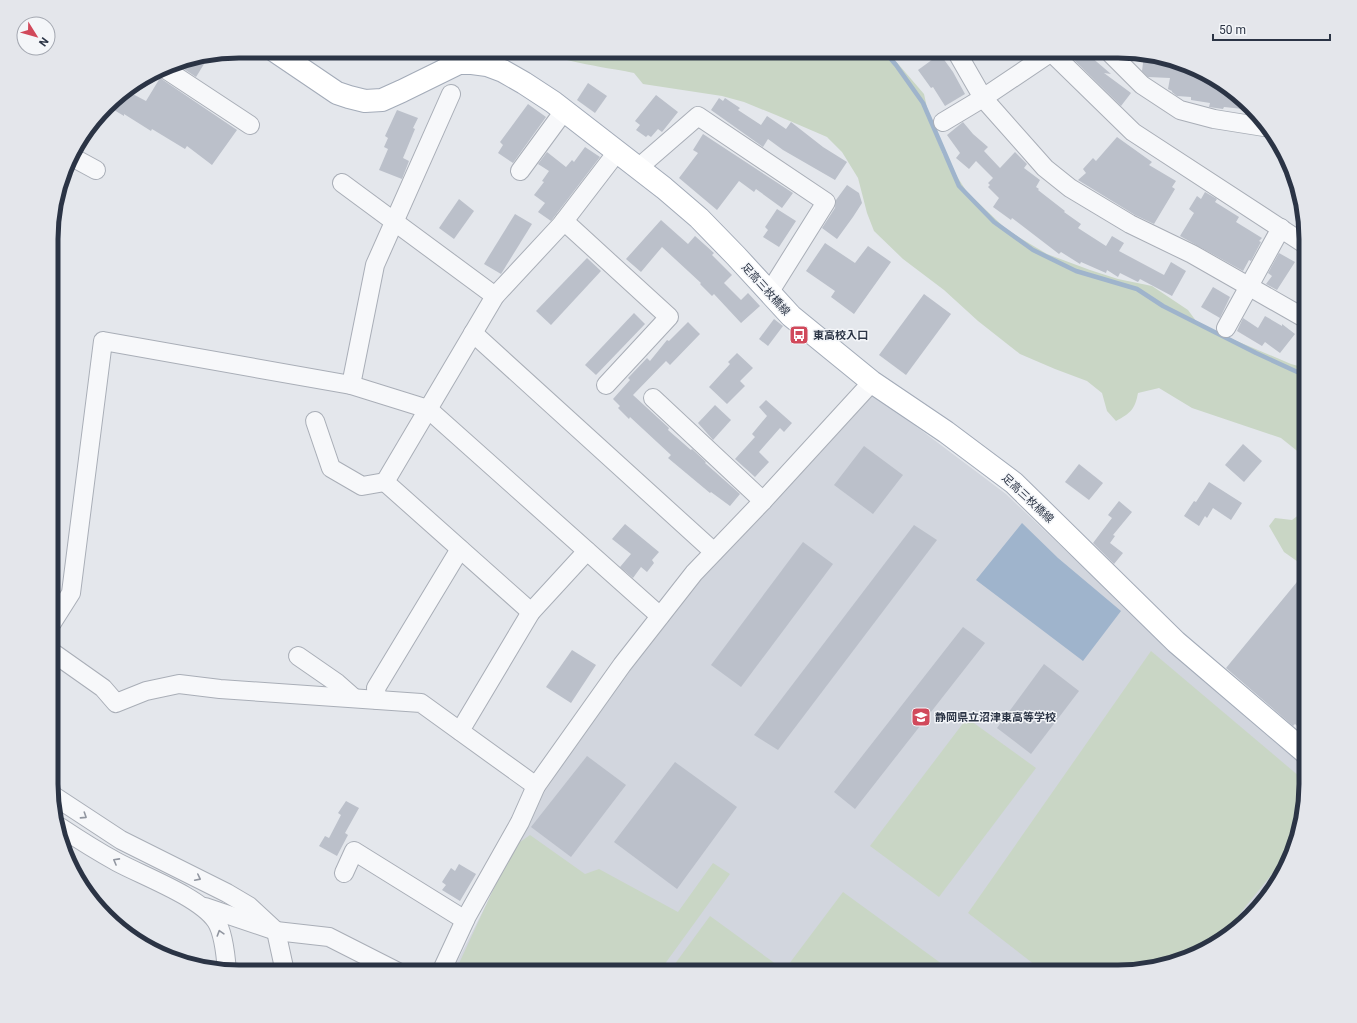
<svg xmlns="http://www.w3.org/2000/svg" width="1357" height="1023" viewBox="0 0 1357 1023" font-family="Roboto,'Noto Sans JP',sans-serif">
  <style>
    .built { fill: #d2d6de }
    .green { fill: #c9d6c5 }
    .water { fill: #9fb4cc }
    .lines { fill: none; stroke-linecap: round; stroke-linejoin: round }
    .stream { stroke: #9fb4cc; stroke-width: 4.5 }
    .building { fill: #bbc0ca }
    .minor-casing { stroke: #a9aeb7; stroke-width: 20 }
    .major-casing { stroke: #a3abb8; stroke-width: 24 }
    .minor { stroke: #f7f8fa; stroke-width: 18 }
    .major { stroke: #fff; stroke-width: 22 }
    .oneway { stroke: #9196a0 }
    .labels { text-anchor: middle; stroke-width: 3; stroke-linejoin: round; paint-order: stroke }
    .street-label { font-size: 11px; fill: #2b3445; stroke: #f4f6f9 }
    .poi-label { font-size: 11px; font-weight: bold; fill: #2b3445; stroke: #f4f6f9; text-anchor: start }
    .rim { fill: none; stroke: #2b3445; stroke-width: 5 }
  </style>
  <rect width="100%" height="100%" fill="#e4e7ec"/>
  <path class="built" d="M873 394 1006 494 1162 642 1306 769V796L1292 856 1259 908 1201 953 1118 972H452L543 792 631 665 700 577Z"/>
  <g class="green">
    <path d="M545 51H887L924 94 930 121 943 155 967 192 1007 230 1047 254 1090 270 1118 279 1152 286 1188 310 1199 325 1291 364 1302 367 1306 370V458L1281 438 1192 408 1159 388 1138 393C1135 409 1131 413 1116 421L1107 411 1102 393 1087 381 1055 369 1020 354 978 321 944 290 903 259 874 231 867 213 858 178 842 152 827 137 776 115 744 102 722 96 643 84 634 73C617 69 553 61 545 51Z"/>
    <path d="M1306 498V555L1301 564 1284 552 1269 526 1275 518 1292 520 1304 511Z"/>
    <path d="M1151 651 1306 782V796L1294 847 1221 937 1201 953 1118 972H1044L968 913Z"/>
    <path d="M967 718 1036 768 939 897 870 846Z"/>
    <path d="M530 835 585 874 599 869 678 912 713 863 730 874 659 972H455L513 847Z"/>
    <path d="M843 892 953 972H783Z"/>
    <path d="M710 916 780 967 776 972H669Z"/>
  </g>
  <path class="water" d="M1022 523 1058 558 1121 611 1083 661 976 580Z"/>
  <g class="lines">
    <path class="stream" d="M884 51 896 65 923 103 959 186 994 222 1033 250 1076 271 1137 289 1163 306 1256 353 1306 376"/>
  </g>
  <g class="building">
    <path d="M1065 51H1088L1090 56 1111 74 1104 73 1131 93 1121 106Z"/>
    <path d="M940 54 953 72 965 94 945 106 933 87 931 88 918 70Z"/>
    <path d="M1144 55 1177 62 1176 70 1209 77 1242 98 1244 100 1243 109 1224 107 1223 109 1209 107 1210 103 1191 100V97L1177 96 1172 92V91L1168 89 1170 78 1148 77 1142 71Z"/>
    <path d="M209 56 196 77 175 63 179 61Z"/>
    <path d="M160 78 237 130 212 165 187 146 185 149 152 129 151 131 124 114V116L109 107 115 98 127 91 146 101Z"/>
    <path d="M588 83 607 96 595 113 577 100Z"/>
    <path d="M656 95 678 112 662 132 658 129 651 137 648 135 646 137 636 130 640 125 635 121Z"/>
    <path d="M719 98 723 101 725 98 740 108 738 110 761 125 767 116 786 129 791 122 823 147 847 162 835 180 783 150 768 139 763 147 711 110Z"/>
    <path d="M528 104 546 117 513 163 498 153 503 145 500 142Z"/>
    <path d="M397 110 418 118 413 128 415 129 403 158 409 161 402 179 379 170 388 149 384 147 388 138 385 136Z"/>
    <path d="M963 122 973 134 988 147 984 151 1000 168 1015 152 1027 164 1024 168 1040 180 1036 187 1039 189 1038 190 1065 211 1064 212 1081 224 1078 228 1106 246 1112 236 1124 243 1119 251 1164 275 1171 262 1186 271 1172 296 1140 279 1138 282 1120 273 1118 277 1107 270 1106 273 1081 262 1080 264 1061 252 1059 254 1012 218 1011 220 993 207 999 198 988 187 990 185 988 183 993 178 976 161 969 169 956 158 960 153 947 135Z"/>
    <path d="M703 134 793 193 782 208 756 189 754 192 739 181 717 210 679 178 698 153 693 150Z"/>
    <path d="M1117 137 1152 162 1149 165 1176 181 1172 187 1175 189 1154 224 1135 215 1078 180 1086 173 1083 169 1093 158 1096 161Z"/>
    <path d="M585 147 600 157 551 221 538 212 545 203 534 195 544 182 542 181 549 171 538 164 547 152 566 167 572 160 574 162Z"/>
    <path d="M847 185 859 193 862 203 853 217 837 239 822 228 835 208 836 200Z"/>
    <path d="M1205 192 1217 199 1215 202 1239 217 1236 222 1262 238 1259 241 1261 242 1251 261 1249 260 1243 271 1180 236 1194 213 1189 209 1197 196 1201 199Z"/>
    <path d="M459 199 474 211 454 239 439 228Z"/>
    <path d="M777 209 796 221 779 247 763 237 768 230 765 227Z"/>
    <path d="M515 214 532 224 501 274 484 264Z"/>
    <path d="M661 220 688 244 695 236 714 253 712 255 732 275 724 283 741 300 748 293 760 306 741 323 714 294 712 296 700 284 701 283 662 247 641 272 626 259Z"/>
    <path d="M825 243 855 263 868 246 891 262 854 314 831 297 835 291 806 271Z"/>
    <path d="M1279 253 1295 262 1277 290 1266 284 1272 276 1268 273Z"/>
    <path d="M587 258 601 271 551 325 536 311Z"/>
    <path d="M1213 287 1230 297 1220 318 1201 307Z"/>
    <path d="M924 294 951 314 906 375 879 355Z"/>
    <path d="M634 313 645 324 596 375 585 365Z"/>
    <path d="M1265 316 1282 326V324L1295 334 1280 353 1265 342 1262 346 1237 331 1243 318 1258 328Z"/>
    <path d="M774 319 783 326 768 346 759 339Z"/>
    <path d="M688 322 700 334 670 365 666 361 633 395 669 428 668 430 691 450 692 449 706 462 705 463 740 494 730 506 711 492 710 493 668 458 671 455 630 417 629 419 618 408 620 406 613 399 630 380 628 378 647 358 650 361 667 340 669 341Z"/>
    <path d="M737 353 753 368 740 381 745 386 727 404 709 387 730 364 728 362Z"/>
    <path d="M766 400 792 423 784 432 780 428 759 452 769 462 755 477 735 459 755 437 752 434 767 416 759 407Z"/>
    <path d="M715 405 731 420 713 440 698 423Z"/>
    <path d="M1243 444 1262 461 1244 482 1225 465Z"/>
    <path d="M864 446 903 475 873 514 834 485Z"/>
    <path d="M1079 464 1103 483 1089 500 1065 482Z"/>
    <path d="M1209 482 1242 503 1231 520 1213 508 1207 518 1205 516 1199 526 1184 516 1194 501 1196 502Z"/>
    <path d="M1119 501 1132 512 1113 535 1115 536 1110 543 1123 553 1114 564 1093 543 1112 518 1108 515Z"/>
    <path d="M625 524 659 552 652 560 654 563 647 572 641 567 633 578 620 567 631 554 612 539Z"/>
    <path d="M914 525 937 540 778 750 754 735Z"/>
    <path d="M803 542 833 564 741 687 711 665Z"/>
    <path d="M1306 571V734L1295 724 1293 726 1226 668Z"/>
    <path d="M963 627 985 643 855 809 834 792Z"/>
    <path d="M572 650 596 665 571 703 546 687Z"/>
    <path d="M1044 664 1079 691 1031 754 997 728Z"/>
    <path d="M587 756 626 785 571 857 531 827Z"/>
    <path d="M675 762 737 807 677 889 614 842Z"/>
    <path d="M346 801 359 808 345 833 348 835 337 856 319 846 325 836 329 838 341 815 338 813Z"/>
    <path d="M459 864 476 874 460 901 442 890 446 885 442 882 451 868 455 871Z"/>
  </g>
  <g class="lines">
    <defs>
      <g id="minor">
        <path d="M956 51 983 98 1045 168 1070 188 1130 224 1192 254 1306 319"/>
        <path d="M1050 51 1133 132 1306 245"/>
        <path d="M1111 51V54L1142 85 1180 110 1214 119 1264 127"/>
        <path d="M165 69 250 125"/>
        <path d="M451 94 375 265 351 385 428 409 660 616"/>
        <path d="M943 122 983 98 1050 53"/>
        <path d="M72 157 96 170"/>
        <path d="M638 168 698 116 826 202 769 293"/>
        <path d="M520 171 564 111"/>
        <path d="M342 183 495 296"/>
        <path d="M564 221 669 317 606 385"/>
        <path d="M1226 328 1281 228"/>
        <path d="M473 333 714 552"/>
        <path d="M653 398 763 501"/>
        <path d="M315 421 331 468 362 486 385 482"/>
        <path d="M531 612 385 482 495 296 561 225 617 152"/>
        <path d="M52 623 71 593 103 341 351 385"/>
        <path d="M52 652 103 688 116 703 146 691 179 684 220 689 421 703 536 786"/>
        <path d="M298 656 337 683 354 698"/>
        <path d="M377 700 376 688 460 549"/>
        <path d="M460 731 531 612 587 551"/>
        <path d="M51 794 121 840 227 893 249 906 276 931 285 972"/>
        <path d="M60 827C78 839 97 851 117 862 143 876 200 897 216 921 224 933 226 958 227 972"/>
        <path d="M344 873 354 851 465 920"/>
        <path d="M205 907 276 931 329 937 398 972"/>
        <path d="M441 972 467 916 520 822 536 786 622 665 694 573 763 501 872 382"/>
      </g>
      <path id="major" d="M275 51 337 93 349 97 365 101 382 100 402 91 459 63H472L487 65 503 71 524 83 553 102 664 188 699 218 736 256 791 316 872 382 946 432 1014 483 1176 642 1306 753"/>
    </defs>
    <use href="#minor" class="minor-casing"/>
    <use href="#major" class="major-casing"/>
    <use href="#minor" class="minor"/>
    <use href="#major" class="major"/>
  </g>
  <defs><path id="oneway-chevron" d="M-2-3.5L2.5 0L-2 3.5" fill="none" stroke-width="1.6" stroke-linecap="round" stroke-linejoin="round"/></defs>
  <g class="oneway">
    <use href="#oneway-chevron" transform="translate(84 816) rotate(33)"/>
    <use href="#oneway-chevron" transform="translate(116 861) rotate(-151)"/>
    <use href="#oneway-chevron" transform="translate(198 878) rotate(27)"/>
    <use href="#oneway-chevron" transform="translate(220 933) rotate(-107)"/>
  </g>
  <defs>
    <symbol id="bus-square" viewBox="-11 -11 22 22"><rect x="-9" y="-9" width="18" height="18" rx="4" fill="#d1495b" stroke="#f4f6f9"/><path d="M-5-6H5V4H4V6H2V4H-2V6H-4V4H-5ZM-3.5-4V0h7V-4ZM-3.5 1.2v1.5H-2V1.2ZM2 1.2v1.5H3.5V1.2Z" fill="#fff"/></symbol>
    <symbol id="school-square" viewBox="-11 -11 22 22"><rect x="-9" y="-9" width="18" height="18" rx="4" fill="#d1495b" stroke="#f4f6f9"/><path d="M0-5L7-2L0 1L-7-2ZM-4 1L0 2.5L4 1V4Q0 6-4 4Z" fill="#fff"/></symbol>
  </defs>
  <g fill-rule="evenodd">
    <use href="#bus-square" x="788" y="324" width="22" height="22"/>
    <use href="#school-square" x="910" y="706" width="22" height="22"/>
  </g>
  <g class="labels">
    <g class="street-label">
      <text transform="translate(766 289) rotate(48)" y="4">足高三枚橋線</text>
      <text transform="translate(1028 498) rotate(43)" y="4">足高三枚橋線</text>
    </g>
    <g class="poi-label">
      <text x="813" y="339">東高校入口</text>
      <text x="935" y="721">静岡県立沼津東高等学校</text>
    </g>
  </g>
  <path d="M0 0H1357V1023H0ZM239 58H1118A181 181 0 0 1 1299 239V784A181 181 0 0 1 1118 965H239A181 181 0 0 1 58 784V239A181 181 0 0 1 239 58Z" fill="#e4e6eb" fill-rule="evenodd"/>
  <path class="rim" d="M239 58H1118A181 181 0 0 1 1299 239V784A181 181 0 0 1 1118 965H239A181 181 0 0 1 58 784V239A181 181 0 0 1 239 58Z"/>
  <g transform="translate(36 36) rotate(127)"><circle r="19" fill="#f4f6f9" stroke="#a4a8b1"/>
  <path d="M0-3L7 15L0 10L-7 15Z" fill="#d1495b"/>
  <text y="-6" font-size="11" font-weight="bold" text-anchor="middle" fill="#2b3445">N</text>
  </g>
  <path d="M1213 34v6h117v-6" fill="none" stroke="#2b3445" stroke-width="2"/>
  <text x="1219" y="34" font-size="12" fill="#2b3445" stroke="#f4f6f9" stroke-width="3" paint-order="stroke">50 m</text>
</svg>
